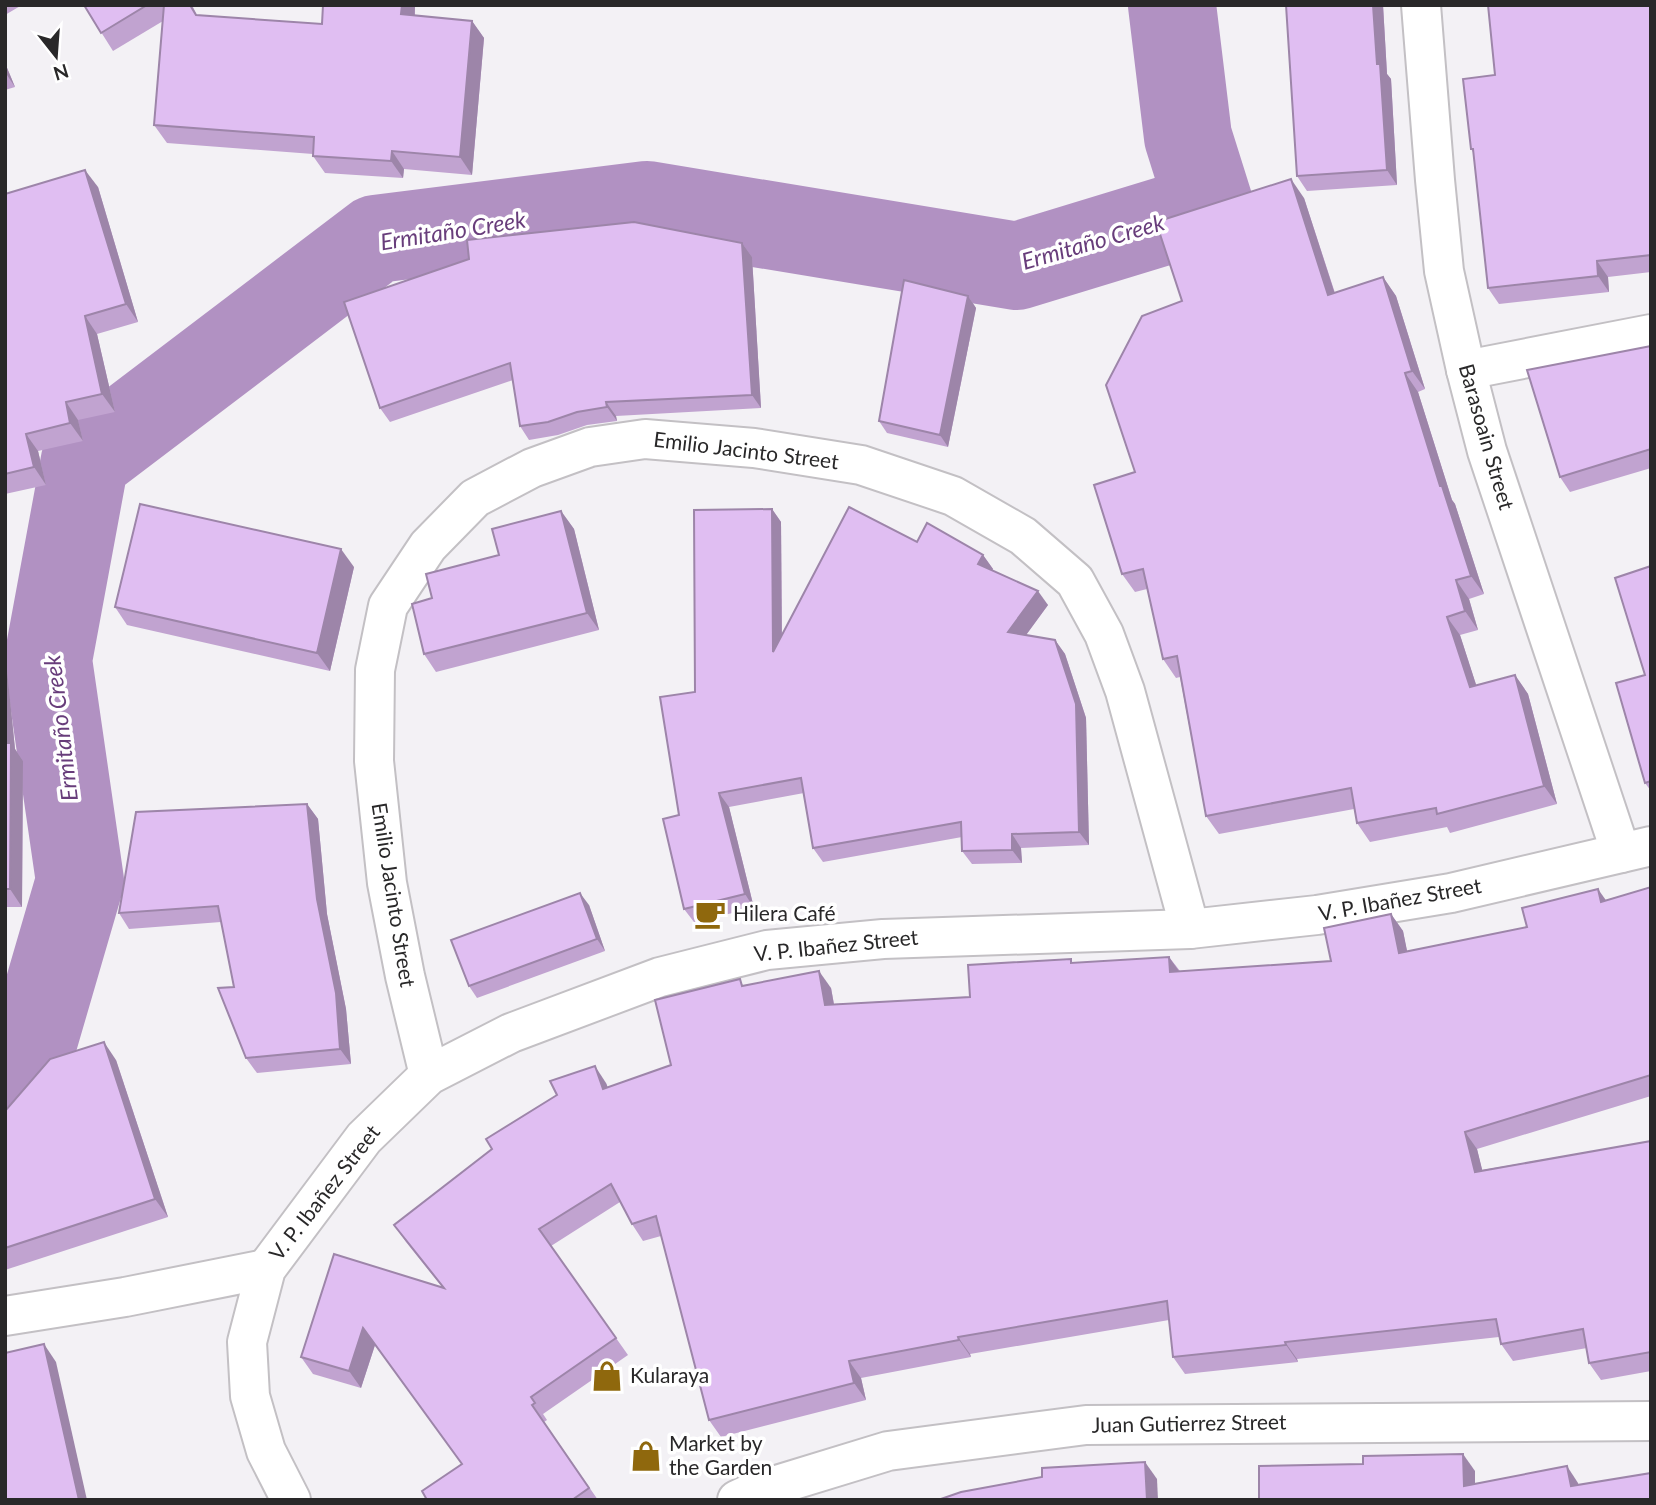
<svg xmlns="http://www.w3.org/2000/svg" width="1656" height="1505" viewBox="0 0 1656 1505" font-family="Lato,sans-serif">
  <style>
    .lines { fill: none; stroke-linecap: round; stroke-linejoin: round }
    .river { stroke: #b191c2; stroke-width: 88 }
    .minor-casing { stroke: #c3c0c4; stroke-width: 42 }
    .minor { stroke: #fff; stroke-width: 38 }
    .wall { fill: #c1a3d0 }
    .shaded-wall { fill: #9d85a9 }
    .building { fill: #e0bef2; stroke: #9d85a9; stroke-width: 2 }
    .labels { text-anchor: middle; stroke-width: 7; stroke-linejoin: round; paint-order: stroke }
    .street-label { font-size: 21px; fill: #292829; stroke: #fff }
    .poi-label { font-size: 21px; fill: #292829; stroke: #fff; text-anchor: start }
    .water-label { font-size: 23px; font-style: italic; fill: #683d7b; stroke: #fff }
  </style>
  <rect width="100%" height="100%" fill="#f3f1f5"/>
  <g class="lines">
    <path class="river" d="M5 1104 22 1080 80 881 48 660 85 460 376 239 647 205 1017 266 1210 207 1188 137 1172 5"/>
    <defs>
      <g id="minor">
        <path d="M1421 5 1435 180 1444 271 1466 370 1487 451 1621 853"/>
        <path d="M1466 370 1651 334"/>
        <path d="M429 1075 405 976 387 883 374 761 375 670 388 606 428 546 475 498 532 468 590 447 645 439 754 448 861 465 953 496 1023 536 1075 581 1104 634 1125 691 1190 929"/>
        <path d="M5 1316 125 1297 266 1269"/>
        <path d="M291 1500 266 1451 250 1396 247 1342 266 1269 364 1138 429 1075 511 1033 660 977 767 950 883 939 1190 929 1317 915 1451 893 1651 846"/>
        <path d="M737 1500 754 1492 888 1451 1086 1425 1651 1421"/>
      </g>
    </defs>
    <use href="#minor" class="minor-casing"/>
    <use href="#minor" class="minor"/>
  </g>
  <g class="wall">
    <path d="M5 5H22L5 15Z"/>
    <path d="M84 5H192L197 15 322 24 323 5H415V16L472 21 484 38 472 175 404 169 403 178 325 173 313 156V154L167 143 154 125 163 21 113 51Z"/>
    <path d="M1286 5H1383L1387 74 1391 79 1397 185 1307 191 1297 176Z"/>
    <path d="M1651 5V272L1608 277 1609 292 1499 304 1488 288 1473 152 1471 149 1495 75Z"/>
    <path d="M5 63 15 87 5 90Z"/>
    <path d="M98 187 138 322 97 334 115 412 78 420 83 441 38 451 46 485 5 494V194Z"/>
    <path d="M1304 198 1335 293 1383 277 1396 296 1425 389 1418 392 1452 500 1455 504 1484 594 1469 599 1478 630 1460 635 1476 685 1515 675 1528 694 1557 804 1450 833 1447 827 1370 842 1357 823 1354 809 1219 834 1206 816 1180 677 1176 678 1163 659 1147 589 1135 592 1122 574 1135 472 1182 301Z"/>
    <path d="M742 243 752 257 761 408 616 416 617 421 587 425 558 435 529 440 520 426 513 380 390 422 380 408Z"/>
    <path d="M968 296 976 308 948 447 887 433 879 421Z"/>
    <path d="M1651 346V468L1570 492 1560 477Z"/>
    <path d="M772 509 781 522 782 634 917 542 983 555 993 569 992 570 1048 605 1026 635 1055 640 1065 654 1086 718 1089 845 1021 848 1022 863 972 864 962 851V837L823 862 813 848 804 793 729 807 754 908 694 922 684 909 679 815 695 692Z"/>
    <path d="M561 511 574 529 599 630 436 672 424 654 432 598 499 555Z"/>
    <path d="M1651 566V791L1645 783V675Z"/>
    <path d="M354 567 330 671 127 625 115 607Z"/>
    <path d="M5 650 15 749 23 761 22 907H5Z"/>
    <path d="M307 804 318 819 327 914 346 1009 351 1064 257 1073 246 1058 234 987 221 922 129 929 119 913Z"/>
    <path d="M1651 887V1096L1477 1149 1482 1170 1651 1141V1371L1601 1380 1589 1363 1587 1348 1513 1361 1501 1344 1499 1337 1297 1359 1298 1362 1185 1374 1173 1357 1169 1320 970 1354 971 1357 861 1378 866 1400 721 1437 709 1420 661 1236 643 1241 632 1224 620 1202 551 1246 628 1355 543 1414 547 1420 544 1422 598 1500H427L462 1464 375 1345 361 1388 313 1374 301 1357 442 1287 406 1242 394 1225 606 1083 608 1088 671 1065 744 986 831 988 834 1004 970 997 1074 963 1169 957 1180 971 1331 961 1391 914 1403 931 1407 952 1527 927 1606 900Z"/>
    <path d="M589 905 605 951 477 998 469 986Z"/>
    <path d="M116 1060 168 1217 5 1270V1111Z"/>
  </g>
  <g class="shaded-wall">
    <path d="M402 5H415L414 32 401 14Z"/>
    <path d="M1373 5H1383L1387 74 1391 79 1397 185 1387 170 1377 64Z"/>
    <path d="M472 21 484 38 472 175 460 157Z"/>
    <path d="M5 63 15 87 5 72Z"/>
    <path d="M392 151 404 169 403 178 391 161Z"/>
    <path d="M85 170 98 187 138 322 126 304Z"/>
    <path d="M1291 179 1304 198 1341 313 1328 295Z"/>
    <path d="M742 243 752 257 761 408 752 395Z"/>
    <path d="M1597 261 1608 277 1609 292 1598 276Z"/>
    <path d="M1383 277 1396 296 1425 389 1412 371Z"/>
    <path d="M968 296 976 308 948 447 940 435Z"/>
    <path d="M85 316 97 334 115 412 102 394Z"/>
    <path d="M1405 373 1418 392 1452 500 1455 504 1484 594 1471 576 1440 486Z"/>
    <path d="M66 402 78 420 83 441 70 423Z"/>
    <path d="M606 402 616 416 617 421 607 407Z"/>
    <path d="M26 434 38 451 46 485 34 467Z"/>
    <path d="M772 509 781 522 782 665 773 652Z"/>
    <path d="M561 511 574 529 599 630 587 613Z"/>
    <path d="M341 549 354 567 330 671 317 653Z"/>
    <path d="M983 555 993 569 988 578 978 564Z"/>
    <path d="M1456 580 1469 599 1478 630 1465 611Z"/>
    <path d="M1038 591 1048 605 1018 646 1008 632Z"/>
    <path d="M1447 617 1460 635 1483 706 1470 687Z"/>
    <path d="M1055 640 1065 654 1086 718 1089 845 1079 832Z"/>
    <path d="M5 650 15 749 23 761 22 907 10 889 5 745Z"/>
    <path d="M1515 675 1528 694 1557 804 1544 786Z"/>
    <path d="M719 793 729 807 754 908 745 894Z"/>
    <path d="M307 804 318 819 327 914 346 1009 351 1064 340 1049 317 899Z"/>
    <path d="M1012 834 1021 848 1022 863 1012 850Z"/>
    <path d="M1598 889 1610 906 1601 902Z"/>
    <path d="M580 893 589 905 605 951 597 939Z"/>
    <path d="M1391 914 1403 931 1411 970 1399 953Z"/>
    <path d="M1169 957 1181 974 1170 972Z"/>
    <path d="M819 971 831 988 837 1022 825 1005Z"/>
    <path d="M104 1042 116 1060 168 1217 155 1199Z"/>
    <path d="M595 1066 606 1083 615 1106 603 1089Z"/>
    <path d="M1465 1132 1477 1149 1487 1189 1475 1172Z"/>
    <path d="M363 1328 375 1345 361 1388 349 1371Z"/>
    <path d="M958 1337 970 1354 971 1357 959 1340Z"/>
    <path d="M1285 1342 1297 1359 1298 1362 1286 1345Z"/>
    <path d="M44 1344 56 1362 87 1500H79Z"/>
    <path d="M849 1361 861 1378 866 1400 854 1383Z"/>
    <path d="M1463 1454 1475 1471V1500L1464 1486Z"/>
    <path d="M1145 1462 1157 1479 1158 1500H1147Z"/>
    <path d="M1567 1466 1578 1483 1582 1500 1571 1486Z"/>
  </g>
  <g class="building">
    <path d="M84 5H147L101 33Z"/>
    <path d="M164 5H190L196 15 322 24 323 5H402L401 14 472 21 460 157 392 151 391 161 313 156 314 137 154 125Z"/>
    <path d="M1286 5H1373L1377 64H1380L1387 170 1297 176Z"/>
    <path d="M1488 5H1651V255L1597 261 1598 276 1488 288 1473 149H1471L1463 79 1495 75Z"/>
    <path d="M85 170 126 304 85 316 102 394 66 402 70 423 26 434 34 467 5 474V194Z"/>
    <path d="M1291 179 1328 295 1383 277 1412 371 1405 373 1440 486H1442L1471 576 1456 580 1465 611 1447 617 1470 687 1515 675 1544 786 1437 814 1436 808 1357 823 1351 788 1206 816 1177 656 1163 659 1143 569 1122 574 1094 485 1135 472 1106 385 1142 316 1182 301 1156 222Z"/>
    <path d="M634 222 742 243 752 395 606 402 607 407 577 412 548 422 520 426 510 363 380 408 344 302 469 259 467 240Z"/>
    <path d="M904 280 968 296 940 435 879 421Z"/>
    <path d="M1651 346V449L1560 477 1527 370Z"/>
    <path d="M140 504 341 549 317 653 115 607Z"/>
    <path d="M849 507 917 542 927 523 983 555 978 564 1038 591 1008 632 1055 640 1076 704 1079 832 1012 834V850L962 851 961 822 813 848 801 778 719 793 745 894 684 909 663 819 679 815 660 697 695 692 694 510 772 509 773 652Z"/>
    <path d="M561 511 587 613 424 654 412 604 432 598 426 574 499 555 492 529Z"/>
    <path d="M1651 566V781L1645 783 1616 683 1645 675 1615 578Z"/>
    <path d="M5 743H11L10 889H5Z"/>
    <path d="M307 804 317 899 336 993 340 1049 246 1058 218 988 234 987 218 906 119 913 136 812Z"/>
    <path d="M1651 887V1075L1465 1132 1475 1172 1651 1141V1352L1589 1363 1583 1329 1501 1344 1496 1319 1285 1342 1286 1345 1173 1357 1167 1301 958 1337 959 1340 849 1361 854 1383 709 1420 656 1216 632 1224 611 1184 539 1229 616 1338 531 1397 535 1403 532 1405 589 1488 572 1500H427L422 1491 462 1464 363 1328 349 1371 301 1357 334 1254 444 1288 394 1225 492 1149 486 1139 557 1095 550 1081 595 1066 603 1089 671 1065 655 1000 740 979 742 986 819 971 825 1005 970 997 968 965 1071 959V963L1169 957 1170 972 1331 961 1324 928 1391 914 1399 953 1527 927 1522 908 1598 889 1601 902Z"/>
    <path d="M580 893 597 939 469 986 451 940Z"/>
    <path d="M104 1042 155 1199 5 1248V1111L50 1059Z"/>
    <path d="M44 1344 79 1500H5V1353Z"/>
    <path d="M1463 1454 1464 1486 1567 1466 1571 1486 1651 1473V1500H1259V1466L1363 1464V1456Z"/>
    <path d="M1145 1462 1147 1500H938L961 1492 1042 1477V1468Z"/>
  </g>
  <defs>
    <symbol id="cafe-bare" viewBox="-9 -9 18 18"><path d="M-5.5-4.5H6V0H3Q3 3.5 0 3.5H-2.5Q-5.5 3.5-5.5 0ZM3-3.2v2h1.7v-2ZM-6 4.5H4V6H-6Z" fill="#8f680d" stroke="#fff" stroke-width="2.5" paint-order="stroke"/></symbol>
    <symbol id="shop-bare" viewBox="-9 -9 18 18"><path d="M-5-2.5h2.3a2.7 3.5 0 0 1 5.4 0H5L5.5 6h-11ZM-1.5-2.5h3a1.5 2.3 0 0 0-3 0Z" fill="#8f680d" stroke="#fff" stroke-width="2.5" paint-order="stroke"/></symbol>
  </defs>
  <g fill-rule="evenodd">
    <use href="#cafe-bare" x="688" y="892" width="44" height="44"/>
    <use href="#shop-bare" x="585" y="1354" width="44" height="44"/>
    <use href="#shop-bare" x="624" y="1434" width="44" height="44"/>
  </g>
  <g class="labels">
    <g class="street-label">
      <text transform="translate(1486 437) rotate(74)" y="7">Barasoain Street</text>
      <text transform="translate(746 451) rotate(7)" y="7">Emilio Jacinto Street</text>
      <text transform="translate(393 895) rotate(81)" y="7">Emilio Jacinto Street</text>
      <text transform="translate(1400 900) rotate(-10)" y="7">V. P. Ibañez Street</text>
      <text transform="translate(836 946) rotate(-6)" y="7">V. P. Ibañez Street</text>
      <text transform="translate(325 1193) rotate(-52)" y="7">V. P. Ibañez Street</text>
      <text transform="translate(1189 1424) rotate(-1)" y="7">Juan Gutierrez Street</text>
    </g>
    <g class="poi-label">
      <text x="733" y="921">Hilera Café</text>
      <text x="630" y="1383">Kularaya</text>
      <text x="669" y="1451">Market by<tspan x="669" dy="24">the Garden</tspan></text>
    </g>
    <g class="water-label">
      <text transform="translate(453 231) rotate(-9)" y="8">Ermitaño Creek</text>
      <text transform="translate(1093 242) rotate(-16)" y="8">Ermitaño Creek</text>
      <text transform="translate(61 728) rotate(-97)" y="8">Ermitaño Creek</text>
    </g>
  </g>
  <rect width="1656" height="1505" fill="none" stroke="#292829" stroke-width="14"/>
  <g transform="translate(56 56) rotate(163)" stroke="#ffffff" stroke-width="5" paint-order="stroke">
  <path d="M0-5L12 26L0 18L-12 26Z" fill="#292829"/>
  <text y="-10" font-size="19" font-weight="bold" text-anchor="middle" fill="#292829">N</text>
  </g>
</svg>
